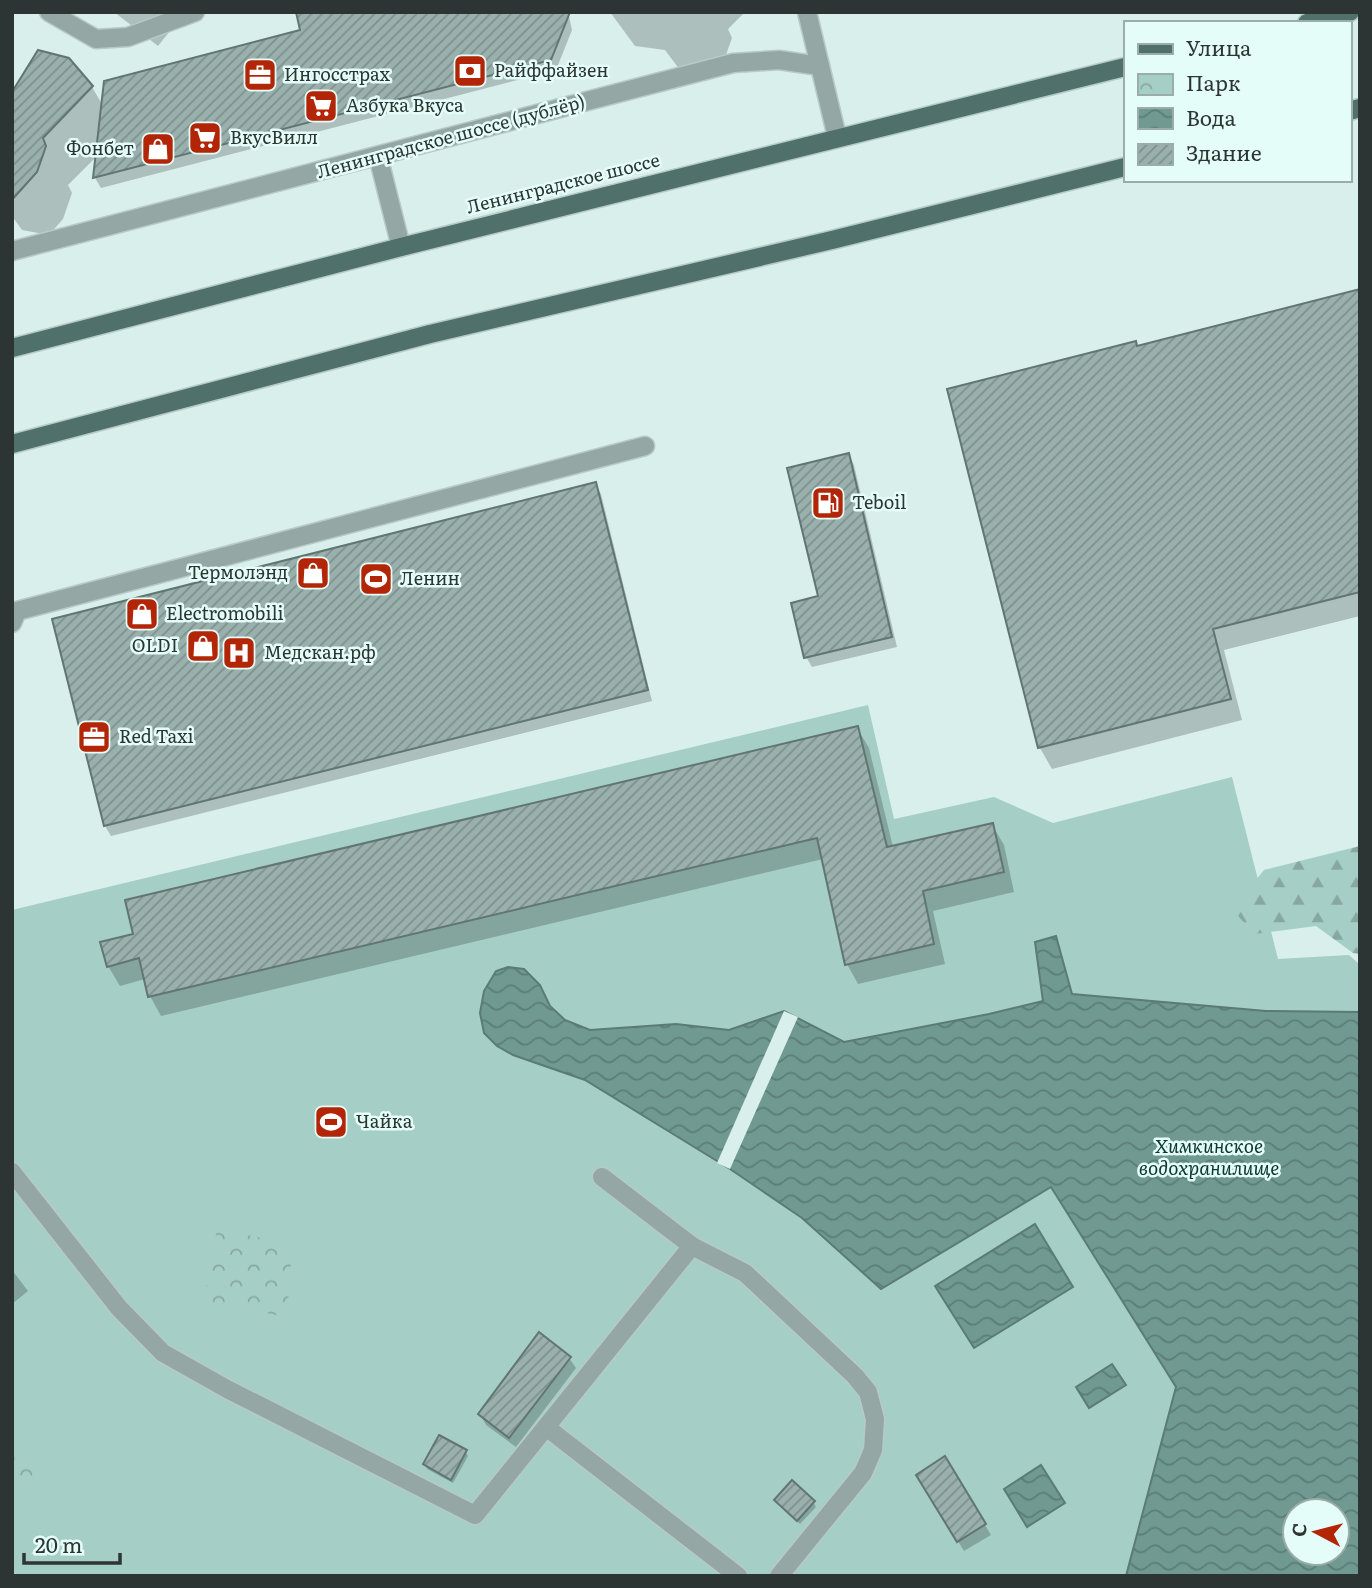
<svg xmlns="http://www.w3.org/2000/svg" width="1372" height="1588" viewBox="0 0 1372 1588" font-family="Literata,serif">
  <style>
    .grass { fill: #a5cec6 }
    .forest { fill: url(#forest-firs) }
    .park { fill: url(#park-crowns) }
    .water { fill: url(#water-waves); stroke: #5b7b75; stroke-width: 2; fill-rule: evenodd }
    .pier { fill: #d8efeb }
    .shadow { fill: #0003 }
    .building { fill: url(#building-hatch); stroke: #617672; stroke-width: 2 }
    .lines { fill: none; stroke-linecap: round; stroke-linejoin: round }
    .lane-casing { stroke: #b6cac6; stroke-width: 21 }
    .street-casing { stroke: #b6cac6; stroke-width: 21 }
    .primary-casing { stroke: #b6cac6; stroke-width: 21 }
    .lane { stroke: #95a7a4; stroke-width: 18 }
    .street { stroke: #95a7a4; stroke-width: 18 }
    .primary { stroke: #4f706b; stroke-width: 18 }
    .labels { text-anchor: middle; stroke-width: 5; stroke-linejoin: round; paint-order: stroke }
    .poi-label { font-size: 18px; fill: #2c3533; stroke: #e5fdf8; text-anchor: start }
    .street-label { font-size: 18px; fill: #2c3533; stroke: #e5fdf8 }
    .water-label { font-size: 19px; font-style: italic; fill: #0e3731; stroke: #e5fdf8 }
  </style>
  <defs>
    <pattern id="forest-firs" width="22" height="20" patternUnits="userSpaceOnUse" patternTransform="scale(1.75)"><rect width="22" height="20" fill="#a5cec6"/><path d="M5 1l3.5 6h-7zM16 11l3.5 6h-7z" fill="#87a8a1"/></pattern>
    <pattern id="park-crowns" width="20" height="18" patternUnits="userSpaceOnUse" patternTransform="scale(1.75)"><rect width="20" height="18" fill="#a5cec6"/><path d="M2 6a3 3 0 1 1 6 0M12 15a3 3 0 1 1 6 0" fill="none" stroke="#87a8a1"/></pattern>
    <pattern id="water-waves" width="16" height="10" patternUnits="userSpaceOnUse" patternTransform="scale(1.75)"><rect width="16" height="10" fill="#6f9991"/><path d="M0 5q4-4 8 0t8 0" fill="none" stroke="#5b7e77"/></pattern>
    <pattern id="building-hatch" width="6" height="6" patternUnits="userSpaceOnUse" patternTransform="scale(1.75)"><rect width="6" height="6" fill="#9ab0ac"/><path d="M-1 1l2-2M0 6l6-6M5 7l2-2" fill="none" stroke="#7e908d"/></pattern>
  </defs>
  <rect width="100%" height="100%" fill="#d8efeb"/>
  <path class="grass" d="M868 705 894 819 994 797 1053 823 1232 777 1278 959 1349 955 1360 965V1012L1266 1011 1072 994 1056 936 1035 942 1043 1001 989 1014 844 1042 784 1011C769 1016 744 1029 728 1030 711 1031 692 1024 675 1024 639 1024 595 1041 564 1019 537 1000 548 972 508 967L484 991 480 1013 484 1033 513 1055 585 1080 730 1169 802 1218 881 1289 1051 1187 1176 1387 1126 1576H12V910Z"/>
  <path class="forest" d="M1360 846V954L1353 953 1316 926 1254 934 1232 909 1264 870Z"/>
  <g class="park">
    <path d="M217 1229 292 1244 287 1317 204 1301Z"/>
    <path d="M12 1442 40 1476 12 1483Z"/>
  </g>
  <g class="water">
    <path d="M1056 936 1072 994 1266 1011 1360 1012V1576H1126L1176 1387 1051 1187 881 1289 802 1218 730 1169 585 1080 513 1055 497 1046 484 1033 480 1013 484 991 496 971 508 967 524 969 540 985 550 1006 565 1020 590 1030 676 1024 729 1030 784 1011 844 1042 989 1014 1043 1001 1035 942ZM1295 1511H1337V1553H1295Z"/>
    <path d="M1035 1224 1073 1287 974 1348 935 1286Z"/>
    <path d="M1112 1364 1126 1385 1089 1408 1076 1387Z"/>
    <path d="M1041 1465 1065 1503 1027 1527 1004 1489Z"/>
  </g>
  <path class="pier" d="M784 1011 798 1017 730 1169 717 1163Z"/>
  <g class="shadow">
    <path d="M114 12H185L158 46Z"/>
    <path d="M568 12 572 30 556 70 101 188 95 178 98 155 68 185 72 193 63 219 49 235 22 230 12 216V96L68 59 92 87 103 106Z"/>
    <path d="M610 12H745L728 29 732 38 723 63 709 79 683 74 665 50 635 46Z"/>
    <path d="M1360 291V616L1224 650 1242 720 1052 769 1040 748 949 390 1137 347Z"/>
    <path d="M849 455 854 465 897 647 812 667 806 657Z"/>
    <path d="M595 484 601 494 652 701 111 836 105 826 54 620Z"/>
    <path d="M857 728 869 748 893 847 992 825 1004 845 1014 892 933 911 945 964 858 984 847 964 823 859 161 1016 150 996 145 979 120 986 108 966Z"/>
    <path d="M12 1270 28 1291 12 1304Z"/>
    <path d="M569 1358 576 1368 516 1447 486 1425 480 1414Z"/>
    <path d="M465 1451 468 1456 453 1483 427 1469 425 1464Z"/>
    <path d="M945 1459 991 1535 964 1551 918 1475Z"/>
    <path d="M776 1500 813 1502 816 1507 800 1524Z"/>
  </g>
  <g class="building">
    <path d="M296 12H570L551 60 93 178 104 81 300 30Z"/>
    <path d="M38 50 69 58 93 86 43 138 46 146 37 172 12 200V92Z"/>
    <path d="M1360 289V592L1213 629 1231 699 1038 748 947 389 1136 341 1137 346Z"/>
    <path d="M849 453 892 637 804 658 791 603 818 596 787 468Z"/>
    <path d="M596 482 648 690 104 826 52 619Z"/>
    <path d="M858 726 887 847 993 823 1004 872 923 891 934 944 845 965 817 838 148 997 139 958 107 967 100 942 133 934 125 900Z"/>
    <path d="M539 1332 571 1357 509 1438 478 1414Z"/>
    <path d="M439 1435 467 1450 451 1480 423 1464Z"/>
    <path d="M945 1456 986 1524 957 1542 916 1475Z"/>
    <path d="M792 1480 815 1501 797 1521 774 1500Z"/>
  </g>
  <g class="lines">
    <defs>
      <g id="lane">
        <path d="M49 12 96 39 128 37 195 12"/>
        <path d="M807 12 820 66"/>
        <path d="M378 156 401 247"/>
        <path d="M12 623 17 611 645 446"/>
        <path d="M12 1172 119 1308 163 1353 227 1389 475 1515 546 1427 738 1576"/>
        <path d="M602 1177 692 1246"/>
        <path d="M546 1427 692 1246 745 1273 855 1376 868 1392 875 1419 873 1450 863 1473 779 1576"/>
      </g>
      <path id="street" d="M12 251 733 63 779 60 820 66 837 137"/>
      <g id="primary">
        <path d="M1307 23 1350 12"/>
        <path d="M1349 111 1360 108"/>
        <path d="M12 348 401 247 1125 67"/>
        <path d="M12 444 430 334 832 240 1125 167"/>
      </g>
    </defs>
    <use href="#lane" class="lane-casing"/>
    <use href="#street" class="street-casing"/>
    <use href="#primary" class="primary-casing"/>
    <use href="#lane" class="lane"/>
    <use href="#street" class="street"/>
    <use href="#primary" class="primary"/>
  </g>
  <defs>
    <symbol id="bank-square" viewBox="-11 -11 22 22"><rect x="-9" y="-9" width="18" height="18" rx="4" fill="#b22607" stroke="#e5fdf8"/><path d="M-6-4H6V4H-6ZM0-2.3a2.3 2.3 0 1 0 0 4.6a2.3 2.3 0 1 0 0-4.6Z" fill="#fff"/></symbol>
    <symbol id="office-square" viewBox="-11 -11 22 22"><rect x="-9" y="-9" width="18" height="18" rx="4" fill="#b22607" stroke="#e5fdf8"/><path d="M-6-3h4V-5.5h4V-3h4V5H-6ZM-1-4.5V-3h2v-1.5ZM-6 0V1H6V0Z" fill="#fff"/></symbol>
    <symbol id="supermarket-square" viewBox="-11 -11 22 22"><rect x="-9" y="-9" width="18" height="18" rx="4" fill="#b22607" stroke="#e5fdf8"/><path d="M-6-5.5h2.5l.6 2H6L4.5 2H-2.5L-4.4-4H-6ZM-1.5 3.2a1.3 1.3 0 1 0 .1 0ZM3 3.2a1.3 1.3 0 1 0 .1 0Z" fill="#fff"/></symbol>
    <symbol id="shop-square" viewBox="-11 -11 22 22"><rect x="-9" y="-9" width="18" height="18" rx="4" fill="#b22607" stroke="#e5fdf8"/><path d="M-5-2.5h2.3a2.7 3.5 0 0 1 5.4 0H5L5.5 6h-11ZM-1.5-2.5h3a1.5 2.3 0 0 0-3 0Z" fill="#fff"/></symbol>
    <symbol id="fuel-square" viewBox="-11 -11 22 22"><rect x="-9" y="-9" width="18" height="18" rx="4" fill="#b22607" stroke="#e5fdf8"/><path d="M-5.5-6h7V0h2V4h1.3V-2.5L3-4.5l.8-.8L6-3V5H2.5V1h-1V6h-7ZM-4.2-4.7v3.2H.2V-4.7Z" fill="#fff"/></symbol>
    <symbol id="stadium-square" viewBox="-11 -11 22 22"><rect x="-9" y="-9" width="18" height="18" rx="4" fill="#b22607" stroke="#e5fdf8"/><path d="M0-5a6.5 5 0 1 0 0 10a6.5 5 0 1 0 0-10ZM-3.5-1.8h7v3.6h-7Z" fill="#fff"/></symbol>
    <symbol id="hospital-square" viewBox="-11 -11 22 22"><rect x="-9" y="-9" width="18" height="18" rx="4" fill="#b22607" stroke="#e5fdf8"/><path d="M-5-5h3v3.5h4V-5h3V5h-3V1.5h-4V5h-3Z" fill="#fff"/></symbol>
  </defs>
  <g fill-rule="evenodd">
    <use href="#bank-square" x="451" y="52" width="38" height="38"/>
    <use href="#office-square" x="241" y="56" width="38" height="38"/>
    <use href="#supermarket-square" x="302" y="87" width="38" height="38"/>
    <use href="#supermarket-square" x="186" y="119" width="38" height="38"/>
    <use href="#shop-square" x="139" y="130" width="38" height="38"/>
    <use href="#fuel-square" x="809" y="484" width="38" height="38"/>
    <use href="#shop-square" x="294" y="554" width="38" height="38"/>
    <use href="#stadium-square" x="357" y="560" width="38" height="38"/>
    <use href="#shop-square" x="123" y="595" width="38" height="38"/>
    <use href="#shop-square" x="184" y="627" width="38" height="38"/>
    <use href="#hospital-square" x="220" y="634" width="38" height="38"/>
    <use href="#office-square" x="75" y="718" width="38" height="38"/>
    <use href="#stadium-square" x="312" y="1103" width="38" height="38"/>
  </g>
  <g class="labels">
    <g class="poi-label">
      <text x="494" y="77">Райффайзен</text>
      <text x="284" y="81">Ингосстрах</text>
      <text x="346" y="112">Азбука Вкуса</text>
      <text x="230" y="144">ВкусВилл</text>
      <text x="134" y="155" text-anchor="end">Фонбет</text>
      <text x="852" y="509">Teboil</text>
      <text x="288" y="579" text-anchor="end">Термолэнд</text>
      <text x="400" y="585">Ленин</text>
      <text x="166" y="620">Electromobili</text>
      <text x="178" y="652" text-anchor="end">OLDI</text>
      <text x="264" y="659">Медскан.рф</text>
      <text x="119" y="743">Red Taxi</text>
      <text x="356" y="1128">Чайка</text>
    </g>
    <g class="street-label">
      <text transform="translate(451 137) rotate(-15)" y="6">Ленинградское шоссе (дублёр)</text>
      <text transform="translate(563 184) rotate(-14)" y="6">Ленинградское шоссе</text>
    </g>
    <g class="water-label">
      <text x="1209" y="1153">Химкинское<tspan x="1209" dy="22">водохранилище</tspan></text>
    </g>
  </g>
  <rect width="1372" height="1588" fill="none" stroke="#2c3533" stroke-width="28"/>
  <rect x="1124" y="21" width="228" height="161" fill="#e5fdf8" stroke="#9bada9" stroke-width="2"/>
  <rect x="1138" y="44" width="35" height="10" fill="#4f706b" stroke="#9bada9" stroke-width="2"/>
  <text x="1186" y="56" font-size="21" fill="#2c3533">Улица</text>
  <rect x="1138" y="74" width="35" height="21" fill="url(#park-crowns)" stroke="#9bada9" stroke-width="2"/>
  <text x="1186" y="91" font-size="21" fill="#2c3533">Парк</text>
  <rect x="1138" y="108" width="35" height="21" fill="url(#water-waves)" stroke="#9bada9" stroke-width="2"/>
  <text x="1186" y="126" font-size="21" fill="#2c3533">Вода</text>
  <rect x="1138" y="144" width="35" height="21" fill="url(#building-hatch)" stroke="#9bada9" stroke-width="2"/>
  <text x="1186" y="161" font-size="21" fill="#2c3533">Здание</text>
  <g transform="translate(1316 1532) rotate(277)"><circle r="33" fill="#e5fdf8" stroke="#9bada9" stroke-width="2"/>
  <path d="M0-5L12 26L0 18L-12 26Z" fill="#b22607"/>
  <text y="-10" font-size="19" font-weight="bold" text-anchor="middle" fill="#2c3533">С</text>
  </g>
  <path d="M24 1553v10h96v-10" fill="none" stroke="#2c3533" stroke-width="3.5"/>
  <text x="35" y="1553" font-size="21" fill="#2c3533" stroke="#e5fdf8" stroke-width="5" paint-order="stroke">20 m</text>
</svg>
